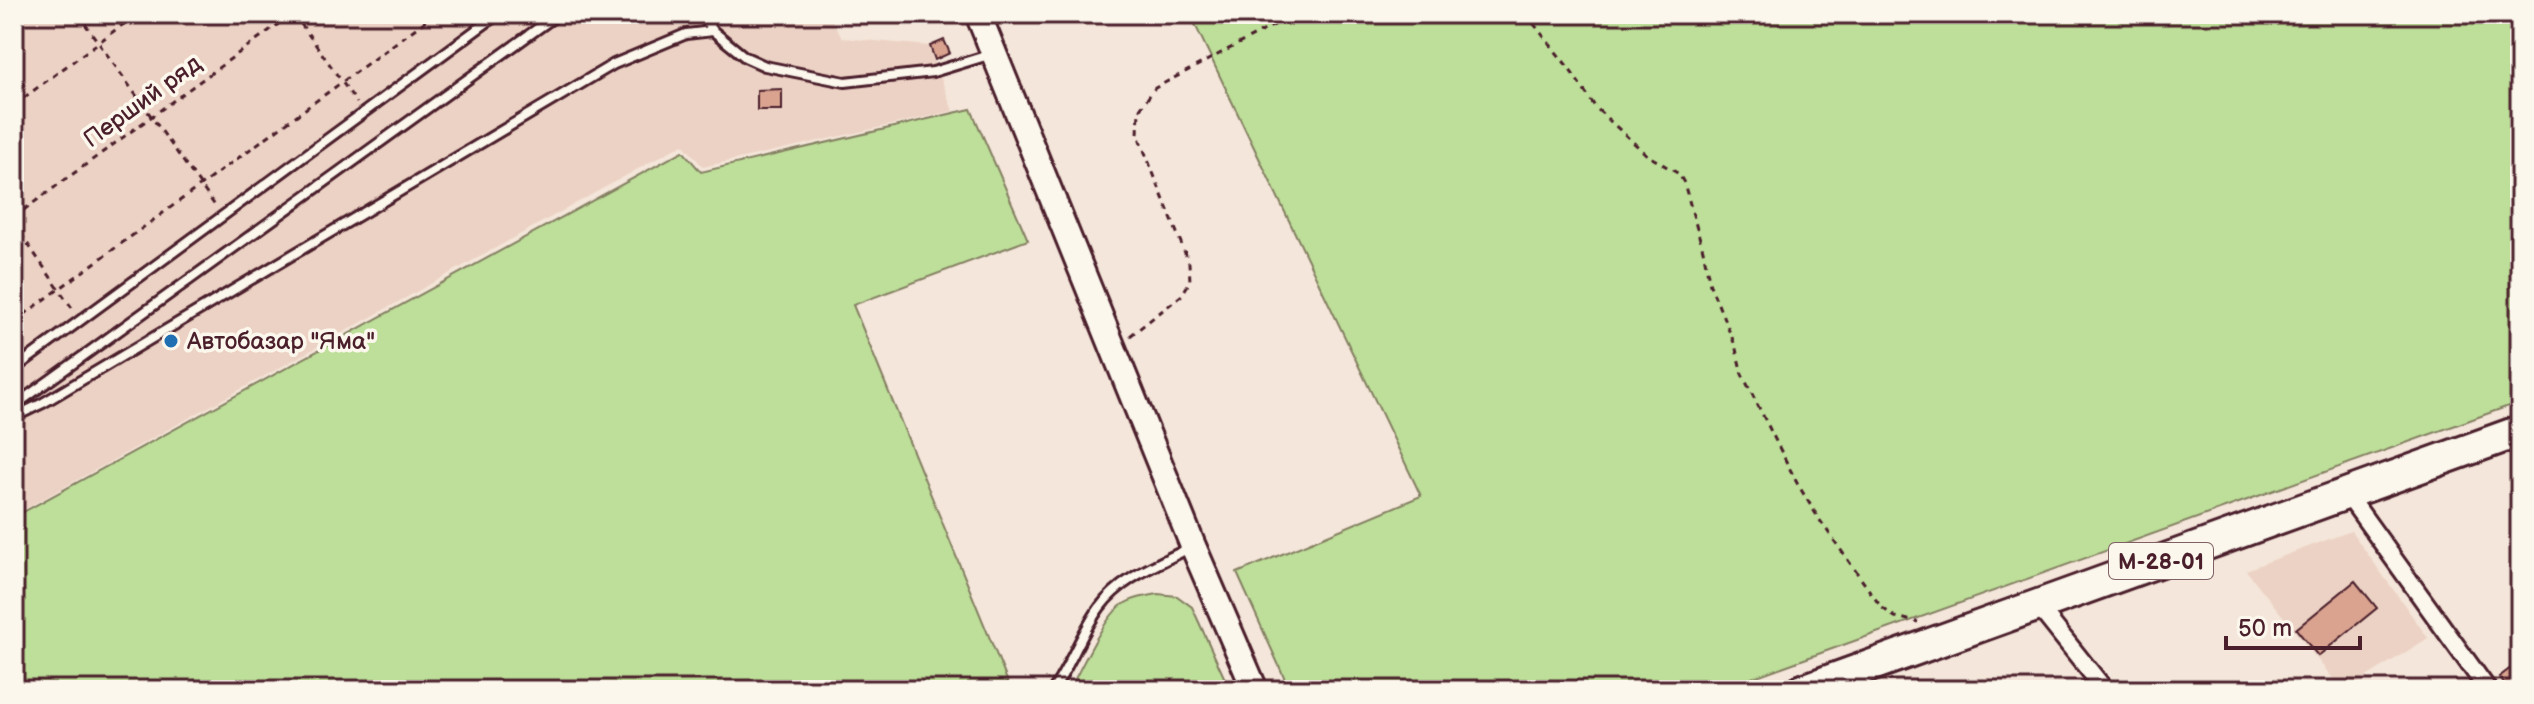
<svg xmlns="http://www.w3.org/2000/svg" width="2534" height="704" viewBox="0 0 2534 704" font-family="'Balsamiq Sans',sans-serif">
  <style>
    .built { fill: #ecd2c4 }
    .green { fill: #bddf99; stroke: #847f62; stroke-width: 2 }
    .building { fill: #d9a390; stroke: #4a1f2b; stroke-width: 2 }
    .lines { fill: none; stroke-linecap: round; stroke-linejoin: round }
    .lane-casing { stroke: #4a1f2b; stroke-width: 14 }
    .street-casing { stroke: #4a1f2b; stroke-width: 22 }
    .secondary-casing { stroke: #4a1f2b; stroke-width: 30 }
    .highway-casing { stroke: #4a1f2b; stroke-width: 36 }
    .path { stroke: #4a1f2b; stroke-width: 3; stroke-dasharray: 6 6; stroke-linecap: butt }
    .lane { stroke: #fbf7ec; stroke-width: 8 }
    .street { stroke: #fbf7ec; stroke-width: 16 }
    .secondary { stroke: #fbf7ec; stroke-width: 24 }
    .highway { stroke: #fbf7ec; stroke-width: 30 }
    .poi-dot { fill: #1f6fb2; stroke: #fbf7ec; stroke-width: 3 }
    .labels { text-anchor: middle; stroke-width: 7; stroke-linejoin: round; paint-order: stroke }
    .shield { fill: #fbf7ec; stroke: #7f6065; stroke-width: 2 }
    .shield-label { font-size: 22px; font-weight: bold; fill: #4a1f2b }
    .street-label { font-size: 24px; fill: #4a1f2b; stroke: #fbf7ec }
    .poi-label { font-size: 24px; fill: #4a1f2b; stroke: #fbf7ec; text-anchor: start }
  </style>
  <rect width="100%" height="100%" fill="#f4e6da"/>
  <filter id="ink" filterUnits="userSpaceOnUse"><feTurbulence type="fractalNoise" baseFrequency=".0125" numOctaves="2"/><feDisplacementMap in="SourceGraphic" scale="16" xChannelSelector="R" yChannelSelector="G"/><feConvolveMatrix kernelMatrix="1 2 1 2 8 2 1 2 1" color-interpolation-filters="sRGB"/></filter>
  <g filter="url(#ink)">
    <g class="built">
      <path d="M14 14H828L842 38 929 46 953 111 703 167 683 144 14 515Z"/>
      <path d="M2351 531 2428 638 2346 690H2342L2246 570Z"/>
    </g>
    <g class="green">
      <path d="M1190 14H2520V402L1718 690H1290L1237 573 1421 496Z"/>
      <path d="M971 109 1028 240 853 305 1011 690H14V517L683 151 701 172Z"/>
      <path d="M1158 594 1177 596 1192 607 1230 690H1069C1081 669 1104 617 1122 605 1133 598 1146 596 1158 594Z"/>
    </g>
    <g class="building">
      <path d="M944 40 950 53 935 60 930 46Z"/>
      <path d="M782 89V110H757V90Z"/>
      <path d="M2355 581 2377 608 2318 656 2296 629Z"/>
      <path d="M2520 661V690H2509L2499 677Z"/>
    </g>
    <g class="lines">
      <defs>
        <g id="lane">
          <path d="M702 14 713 31 745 57 765 66 845 82 933 72 992 54"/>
          <path d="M14 369 498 14"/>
          <path d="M14 406 558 14"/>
          <path d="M14 417 43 403 614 64 686 34 713 31"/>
          <path d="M1053 690C1071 664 1081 633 1100 607 1121 578 1159 564 1189 548"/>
        </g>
        <g id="street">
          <path d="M2347 494 2488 690"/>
          <path d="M2038 606 2105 690"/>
        </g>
        <path id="secondary" d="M978 14 1193 546 1255 690"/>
        <path id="highway" d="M1803 690 2520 431"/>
      </defs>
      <use href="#lane" class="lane-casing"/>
      <use href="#street" class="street-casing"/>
      <use href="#secondary" class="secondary-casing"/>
      <use href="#highway" class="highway-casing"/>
      <g class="path">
        <path d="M78 14 216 207"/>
        <path d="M294 14 357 103"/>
        <path d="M1526 14 1568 67 1596 108 1647 155 1679 174 1684 183 1703 250 1710 285 1735 345 1742 374 1797 483 1819 519 1881 607 1895 617 1918 622"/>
        <path d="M14 105 137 14"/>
        <path d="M14 217 292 14"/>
        <path d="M14 224 72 308"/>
        <path d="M14 322 435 14"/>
        <path d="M1130 336 1182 295 1190 281 1189 263 1138 135 1139 110 1155 88 1295 14"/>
      </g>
      <use href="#lane" class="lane"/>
      <use href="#street" class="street"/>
      <use href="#secondary" class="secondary"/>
      <use href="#highway" class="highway"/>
    </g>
  </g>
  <circle class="poi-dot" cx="171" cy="341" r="8"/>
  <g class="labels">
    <rect class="shield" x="2109" y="543" width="104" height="36" rx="6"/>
    <g class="shield-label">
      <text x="2161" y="569">М-28-01</text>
    </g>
    <g class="street-label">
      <text transform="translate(142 101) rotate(-36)" y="8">Перший ряд</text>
    </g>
    <g class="poi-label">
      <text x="187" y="349">Автобазар "Яма"</text>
    </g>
  </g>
  <rect width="2534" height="704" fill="none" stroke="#fbf7ec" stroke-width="48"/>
  <rect x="24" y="24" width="2486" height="656" fill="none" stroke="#4a1f2b" stroke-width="3" filter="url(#ink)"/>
  <path d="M2226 636v12h134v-12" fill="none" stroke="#4a1f2b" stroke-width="4"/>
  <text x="2238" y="636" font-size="24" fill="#4a1f2b" stroke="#fbf7ec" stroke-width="6" paint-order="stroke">50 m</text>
</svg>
